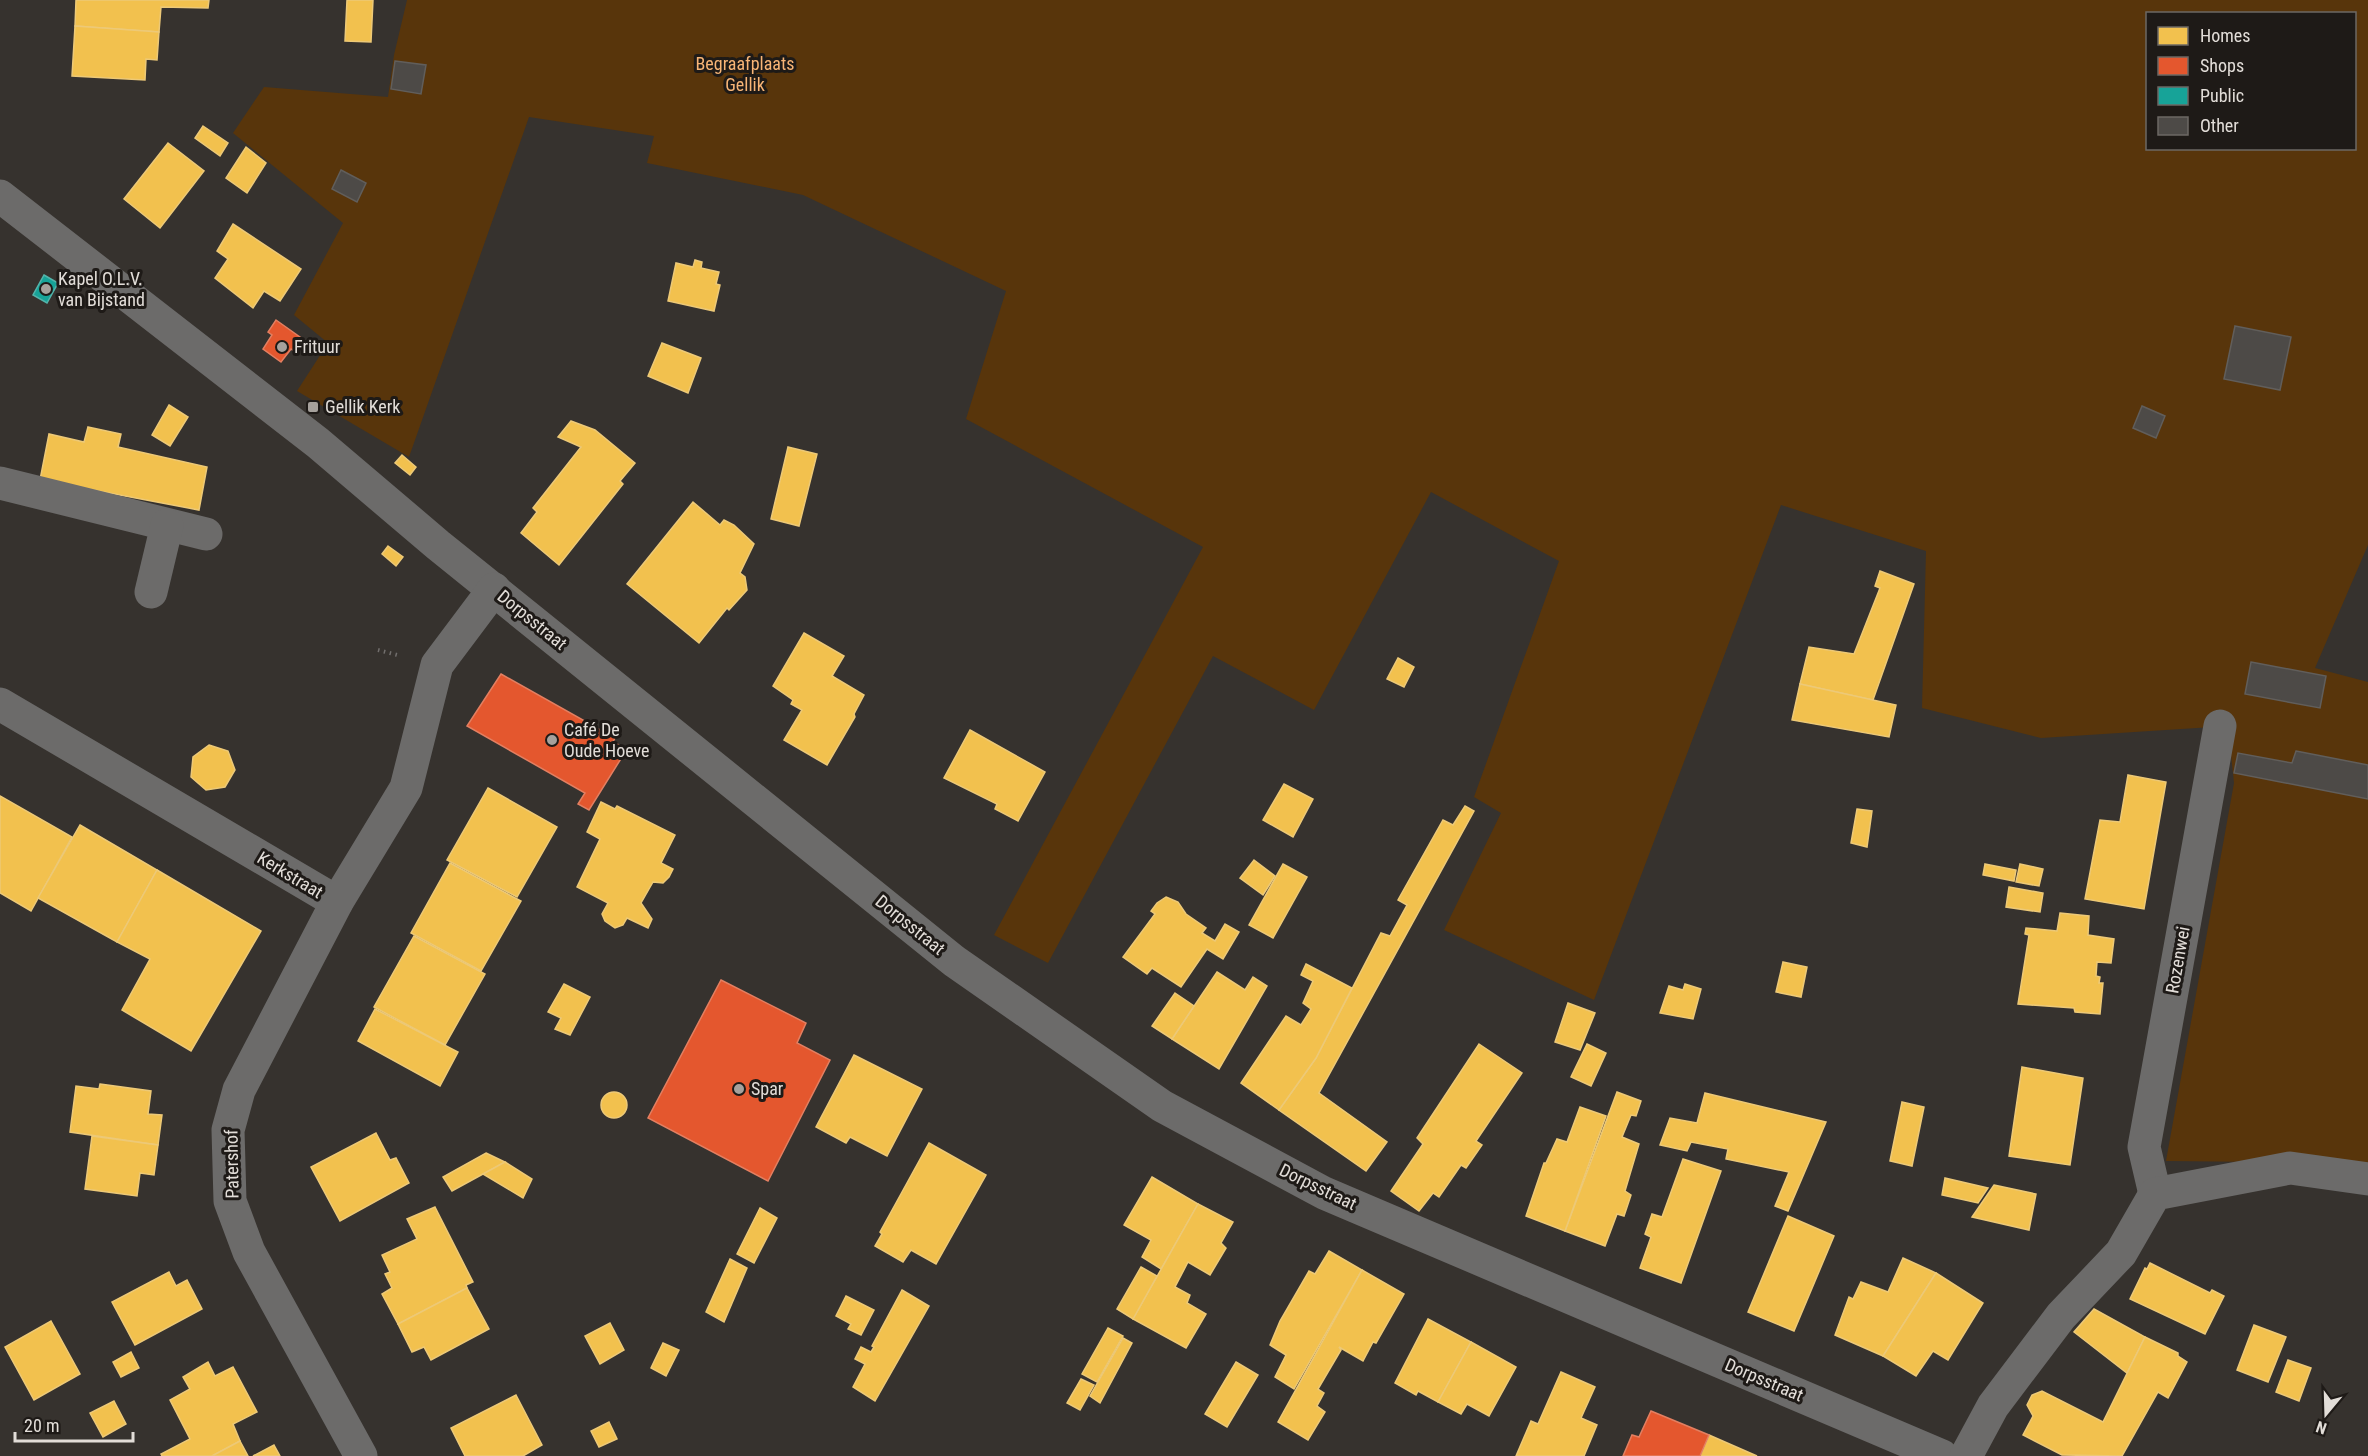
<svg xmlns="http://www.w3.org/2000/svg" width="2368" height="1456" viewBox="0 0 2368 1456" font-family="'Roboto Condensed',sans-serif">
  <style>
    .green { fill: #58350b; fill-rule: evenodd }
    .homes { fill: #f2c14e; stroke: #edc977; stroke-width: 1.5 }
    .shops { fill: #e4572e; stroke: #e37f61; stroke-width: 1.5 }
    .public { fill: #17a398; stroke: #54b4ab; stroke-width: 1.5 }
    .building { fill: #4d4a47; stroke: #615e5b; stroke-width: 1.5 }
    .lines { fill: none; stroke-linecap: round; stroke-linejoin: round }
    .path { stroke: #726f6d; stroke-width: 4; stroke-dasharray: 1.5 4.5; stroke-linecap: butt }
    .minor { stroke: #6c6b6a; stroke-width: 33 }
    .poi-dot { fill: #a6a19c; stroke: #1e1a17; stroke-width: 2 }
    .labels { text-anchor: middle; stroke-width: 6; stroke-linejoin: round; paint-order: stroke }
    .park-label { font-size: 18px; fill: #f8b576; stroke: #1e1a17 }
    .poi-label { font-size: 18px; fill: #e2ddd8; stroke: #1e1a17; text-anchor: start }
    .street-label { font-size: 18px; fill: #e2ddd8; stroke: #1e1a17 }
  </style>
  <rect width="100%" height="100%" fill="#36322e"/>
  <path class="green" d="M407 0H2368V545L2315 668 2368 682V1165L2354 1163 2166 1161 2234 783 2228 726 2041 738 1922 708 1926 551 1781 505 1594 1000 1444 930 1501 813 1474 797 1559 561 1431 492 1314 710 1213 656 1048 963 994 935 1203 547 966 419 1006 291 803 195 647 163 654 136 529 117 409 457 297 391 328 343 294 315 343 223 233 133 264 87 388 97 394 55ZM2148 14H2354V148H2148Z"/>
  <g class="homes">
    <path d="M76 0H209L208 8 161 7 159 32 75 26Z"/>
    <path d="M347 0H373L371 42 345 41Z"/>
    <path d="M75 26 159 32 157 60 146 59 145 80 72 76Z"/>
    <path d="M203 126 228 143 220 156 195 138Z"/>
    <path d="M168 143 204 171 160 228 124 199Z"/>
    <path d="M246 147 266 163 247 193 226 178Z"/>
    <path d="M233 224 301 269 280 301 264 291 253 308 215 278 228 259 217 251Z"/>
    <path d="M695 260 702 262 701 268 719 272 716 284 720 285 714 311 668 301 676 263 693 267Z"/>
    <path d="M662 343 701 358 688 393 648 376Z"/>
    <path d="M169 405 188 417 170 446 152 435Z"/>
    <path d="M571 421 595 430 635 463 620 481 623 484 559 565 521 533 537 512 533 508 581 447 558 437Z"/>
    <path d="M88 427 121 434 118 447 207 467 199 510 40 480 49 434 84 442Z"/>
    <path d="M788 447 817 454 799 526 771 519Z"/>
    <path d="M402 455 416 467 410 475 395 463Z"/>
    <path d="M693 502 720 525 724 520 734 525 754 544 740 573 745 577 747 590 729 610 727 608 699 643 627 584Z"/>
    <path d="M388 546 403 557 396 566 382 554Z"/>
    <path d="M1880 571 1914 584 1873 700 1800 684 1809 647 1854 654 1880 588 1875 586Z"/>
    <path d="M804 633 844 656 832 676 864 695 854 714 855 717 827 765 784 740 802 710 791 704 793 700 773 686Z"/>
    <path d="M1398 658 1414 667 1404 687 1387 679Z"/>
    <path d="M1800 684 1896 705 1889 737 1792 720Z"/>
    <path d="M970 730 1045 772 1018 821 995 809 997 804 944 778Z"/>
    <path d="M209 745 228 751 235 770 225 787 206 790 191 777 193 757Z"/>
    <path d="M2128 775 2166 782 2144 909 2085 899 2100 820 2120 822Z"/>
    <path d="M1284 784 1313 799 1293 837 1263 820Z"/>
    <path d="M488 788 557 827 517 897 447 860Z"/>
    <path d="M0 796 72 837 31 911 0 893Z"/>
    <path d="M601 802 615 809 617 806 675 835 661 863 673 869 669 877 663 883 653 882 641 903 652 919 648 928 627 918 623 925 615 928 605 921 602 914 608 903 577 887 600 839 587 832Z"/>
    <path d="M1465 806 1474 811 1319 1093 1387 1142 1366 1171 1279 1110 1316 1058 1381 933 1390 936 1407 905 1398 900 1443 820 1453 825Z"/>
    <path d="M1857 809 1872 811 1867 847 1851 843Z"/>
    <path d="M80 825 157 870 117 942 38 898Z"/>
    <path d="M1254 860 1275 876 1263 895 1240 878Z"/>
    <path d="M450 863 521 901 481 971 411 933Z"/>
    <path d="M1283 864 1307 877 1273 938 1249 925Z"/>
    <path d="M1985 864 2016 870 2014 881 1983 875Z"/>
    <path d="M2020 864 2043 869 2039 886 2016 882Z"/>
    <path d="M157 870 261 931 191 1051 122 1010 150 959 117 942Z"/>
    <path d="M2009 887 2043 893 2040 912 2006 907Z"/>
    <path d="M1166 897 1178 902 1186 914 1206 928 1202 933 1215 941 1225 924 1239 932 1223 959 1207 949 1181 987 1152 968 1147 974 1123 957 1155 914 1151 911 1157 903Z"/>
    <path d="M2060 913 2089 916 2088 935 2114 939 2111 963 2097 962 2096 976 2100 977 2099 983H2103L2100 1014 2075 1012 2074 1008 2018 1004 2029 935 2025 934 2026 928 2057 931Z"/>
    <path d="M414 936 485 974 445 1045 374 1007Z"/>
    <path d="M1783 962 1807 967 1801 997 1776 992Z"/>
    <path d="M1306 964 1352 988 1316 1058 1279 1110 1241 1083 1286 1016 1301 1025 1311 1009 1303 1003 1313 981 1301 975Z"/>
    <path d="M1217 972 1245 990 1253 977 1267 986 1219 1069 1172 1039Z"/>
    <path d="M564 984 590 997 570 1035 555 1029 561 1018 548 1012Z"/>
    <path d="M1685 984 1701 989 1693 1019 1660 1013 1669 986 1683 990Z"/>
    <path d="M1175 993 1194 1006 1172 1039 1152 1026Z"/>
    <path d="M1568 1003 1595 1013 1580 1050 1555 1042Z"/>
    <path d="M375 1009 458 1052 440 1086 358 1041Z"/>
    <path d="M1479 1044 1522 1073 1476 1141 1482 1145 1466 1168 1461 1165 1439 1197 1433 1193 1419 1211 1391 1191 1423 1144 1417 1138Z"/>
    <path d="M1587 1044 1606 1053 1591 1086 1571 1077Z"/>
    <path d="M854 1055 922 1089 887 1156 850 1137 846 1143 816 1127Z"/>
    <path d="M2022 1067 2083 1078 2070 1165 2009 1156Z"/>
    <path d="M100 1084 151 1091 148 1114 162 1115 158 1145 70 1132 76 1086 99 1089Z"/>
    <circle cx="614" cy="1105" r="13"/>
    <path d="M1617 1092 1641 1101 1636 1116 1631 1115 1622 1137 1639 1144 1625 1191 1631 1195 1624 1216 1617 1214 1605 1246 1565 1231Z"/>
    <path d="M1705 1093 1826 1122 1788 1211 1775 1206 1789 1172 1726 1159 1728 1149 1691 1142 1687 1151 1660 1145 1670 1118 1697 1123Z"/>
    <path d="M1902 1102 1924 1107 1912 1166 1890 1161Z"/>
    <path d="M1580 1107 1606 1116 1565 1231 1526 1216 1544 1163H1546L1557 1139 1567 1142Z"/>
    <path d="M376 1133 390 1160 396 1158 409 1183 340 1221 311 1167Z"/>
    <path d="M92 1136 158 1145 154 1175 140 1173 137 1196 85 1189Z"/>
    <path d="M929 1143 986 1175 936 1264 911 1250 903 1262 875 1246 882 1234 880 1232Z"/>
    <path d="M486 1153 505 1162 452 1191 443 1177Z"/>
    <path d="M1683 1159 1721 1171 1681 1283 1640 1268 1651 1237 1645 1234 1652 1214 1662 1217Z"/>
    <path d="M505 1162 532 1179 523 1198 483 1174Z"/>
    <path d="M1152 1177 1198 1204 1161 1269 1142 1257 1151 1240 1124 1225Z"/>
    <path d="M1945 1178 1988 1188 1978 1203 1942 1195Z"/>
    <path d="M1994 1185 2036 1194 2029 1230 1972 1217Z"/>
    <path d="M1198 1204 1233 1222 1221 1243 1226 1248 1210 1275 1188 1262 1175 1287 1190 1295 1187 1303 1206 1314 1186 1348 1133 1319Z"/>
    <path d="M435 1207 473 1282 466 1285 467 1288 398 1324 382 1294 392 1288 385 1274 390 1272 382 1255 417 1239 407 1219Z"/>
    <path d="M760 1208 777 1218 754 1263 737 1254Z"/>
    <path d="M1788 1216 1834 1236 1794 1331 1748 1312Z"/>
    <path d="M1329 1251 1362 1270 1294 1389 1275 1377 1286 1355 1270 1345 1280 1321 1309 1271 1315 1274Z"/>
    <path d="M1903 1258 1936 1273 1883 1356 1835 1335 1849 1297 1853 1299 1861 1282 1888 1292Z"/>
    <path d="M730 1259 747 1268 724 1322 706 1312Z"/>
    <path d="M2150 1263 2210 1293 2212 1290 2224 1296 2205 1334 2130 1299 2145 1268 2147 1269Z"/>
    <path d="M1141 1267 1157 1276 1133 1319 1117 1309Z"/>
    <path d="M1362 1270 1404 1294 1376 1343 1373 1342 1363 1361 1339 1347 1341 1350 1318 1389 1324 1393 1317 1406 1325 1412 1308 1440 1278 1422Z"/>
    <path d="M169 1272 176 1286 187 1280 202 1309 135 1345 112 1302Z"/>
    <path d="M1936 1273 1983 1303 1948 1360 1933 1351 1916 1376 1883 1356Z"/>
    <path d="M467 1288 489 1329 431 1360 424 1347 412 1352 398 1324Z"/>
    <path d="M902 1290 929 1306 875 1401 853 1387 865 1364 855 1359 861 1347 871 1352 874 1347 872 1346Z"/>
    <path d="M846 1296 874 1310 861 1335 848 1329 851 1324 836 1316Z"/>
    <path d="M2094 1309 2145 1337 2127 1373 2074 1332Z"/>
    <path d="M1428 1319 1471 1342 1438 1402 1418 1391 1416 1395 1395 1383Z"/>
    <path d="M51 1321 80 1374 34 1400 5 1347Z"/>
    <path d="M610 1323 624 1350 600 1364 585 1336Z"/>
    <path d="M2254 1325 2286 1337 2268 1382 2237 1370Z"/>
    <path d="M1108 1328 1123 1336 1097 1382 1082 1374Z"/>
    <path d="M2145 1337 2178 1353V1356L2187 1362 2168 1398 2158 1392 2122 1456 2062 1455 2023 1435 2033 1416 2027 1405 2032 1395 2042 1391 2103 1422Z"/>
    <path d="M1123 1338 1132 1343 1100 1403 1090 1396Z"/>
    <path d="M1471 1342 1516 1367 1489 1416 1467 1404 1461 1414 1438 1402Z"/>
    <path d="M663 1343 679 1350 666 1376 651 1368Z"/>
    <path d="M131 1352 139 1368 121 1377 113 1362Z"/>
    <path d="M2288 1360 2311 1368 2299 1401 2276 1392Z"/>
    <path d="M208 1362 215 1376 233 1367 257 1412 233 1424 240 1441 212 1456H162L161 1454 190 1439 170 1400 190 1389 183 1377Z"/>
    <path d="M1236 1362 1258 1375 1227 1427 1205 1414Z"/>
    <path d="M1561 1372 1595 1387 1581 1418 1597 1425 1584 1456H1516L1531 1421 1538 1424Z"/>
    <path d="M1081 1379 1094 1385 1080 1410 1067 1403Z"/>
    <path d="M516 1395 542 1445 523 1456H465L451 1428Z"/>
    <path d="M114 1401 126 1424 103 1437 90 1413Z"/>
    <path d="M609 1422 617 1439 599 1447 591 1431Z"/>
    <path d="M1709 1435 1757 1456H1700Z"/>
    <path d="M240 1441 248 1456H212Z"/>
    <path d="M274 1445 280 1456H253Z"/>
  </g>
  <g class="shops">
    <path d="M276 320 304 340 295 351 291 349 281 362 263 349 272 335 268 332Z"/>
    <path d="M501 674 615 738 613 742 627 749 589 810 578 804 585 793 467 726Z"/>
    <path d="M721 980 806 1023 797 1043 830 1060 768 1181 648 1118Z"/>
    <path d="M1651 1411 1709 1435 1700 1456H1623L1632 1435 1639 1437Z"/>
  </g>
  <path class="public" d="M44 275 58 283 47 303 33 295Z"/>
  <g class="building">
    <path d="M395 61 426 65 421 94 391 89Z"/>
    <path d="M341 170 366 183 357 202 332 189Z"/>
    <path d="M2235 326 2291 337 2280 390 2224 379Z"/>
    <path d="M2142 406 2165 416 2156 438 2133 428Z"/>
    <path d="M2251 662 2326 676 2320 708 2245 694Z"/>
    <path d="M2296 751 2368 765V799L2234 773 2238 753 2292 763Z"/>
  </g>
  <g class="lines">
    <path class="path" d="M378 650 401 656"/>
    <g class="minor">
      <path d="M0 196 318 443 438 545 954 961 1162 1106 1324 1193 1942 1456"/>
      <path d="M0 483 206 534"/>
      <path d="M151 592 167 525"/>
      <path d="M0 704 337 902"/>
      <path d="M2155 1194 2144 1147 2220 726"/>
      <path d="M361 1456 249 1252 230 1201 228 1130 239 1090 337 902 406 788 437 665 494 589"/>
      <path d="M1966 1456 1993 1406 2061 1316 2121 1253 2155 1194 2290 1168 2368 1179"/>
    </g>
  </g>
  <g class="poi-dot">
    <circle cx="46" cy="289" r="6"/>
    <circle cx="282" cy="347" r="6"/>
    <rect x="307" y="401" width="12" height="12" rx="3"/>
    <circle cx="552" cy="740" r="6"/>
    <circle cx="739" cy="1089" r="6"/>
  </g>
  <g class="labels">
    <g class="park-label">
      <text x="745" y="70">Begraafplaats<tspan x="745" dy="21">Gellik</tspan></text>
    </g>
    <g class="poi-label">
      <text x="58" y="285">Kapel O.L.V.<tspan x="58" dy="21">van Bijstand</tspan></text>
      <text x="294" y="353">Frituur</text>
      <text x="325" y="413">Gellik Kerk</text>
      <text x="564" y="736">Café De<tspan x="564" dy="21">Oude Hoeve</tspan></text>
      <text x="751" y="1095">Spar</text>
    </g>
    <g class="street-label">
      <text transform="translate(532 620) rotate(39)" y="6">Dorpsstraat</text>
      <text transform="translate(290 875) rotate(31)" y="6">Kerkstraat</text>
      <text transform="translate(910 925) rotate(39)" y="6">Dorpsstraat</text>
      <text transform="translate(2178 960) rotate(-80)" y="6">Rozenwei</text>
      <text transform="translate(232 1164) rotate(-91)" y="6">Patershof</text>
      <text transform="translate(1318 1187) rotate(26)" y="6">Dorpsstraat</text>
      <text transform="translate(1764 1380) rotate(23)" y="6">Dorpsstraat</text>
    </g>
  </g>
  <rect x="2146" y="12" width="210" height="138" fill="#1e1a17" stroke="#6c6864" stroke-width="1.5"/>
  <rect x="2158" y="27" width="30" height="18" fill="#f2c14e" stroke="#6c6864" stroke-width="1.5"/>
  <text x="2200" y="42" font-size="18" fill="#e2ddd8">Homes</text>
  <rect x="2158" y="57" width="30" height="18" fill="#e4572e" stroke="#6c6864" stroke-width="1.5"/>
  <text x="2200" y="72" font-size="18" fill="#e2ddd8">Shops</text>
  <rect x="2158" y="87" width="30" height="18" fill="#17a398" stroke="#6c6864" stroke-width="1.5"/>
  <text x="2200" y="102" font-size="18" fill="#e2ddd8">Public</text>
  <rect x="2158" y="117" width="30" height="18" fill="#4d4a47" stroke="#6c6864" stroke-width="1.5"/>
  <text x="2200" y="132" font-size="18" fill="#e2ddd8">Other</text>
  <g transform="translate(2326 1414) rotate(199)" stroke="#1e1a17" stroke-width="4.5" paint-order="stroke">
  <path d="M0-4.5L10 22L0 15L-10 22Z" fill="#e2ddd8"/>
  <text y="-9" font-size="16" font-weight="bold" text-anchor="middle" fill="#e2ddd8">N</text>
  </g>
  <path d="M15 1432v9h118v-9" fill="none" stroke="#e2ddd8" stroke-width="3"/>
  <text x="24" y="1432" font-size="18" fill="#e2ddd8" stroke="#1e1a17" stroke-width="4.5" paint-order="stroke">20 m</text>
</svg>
